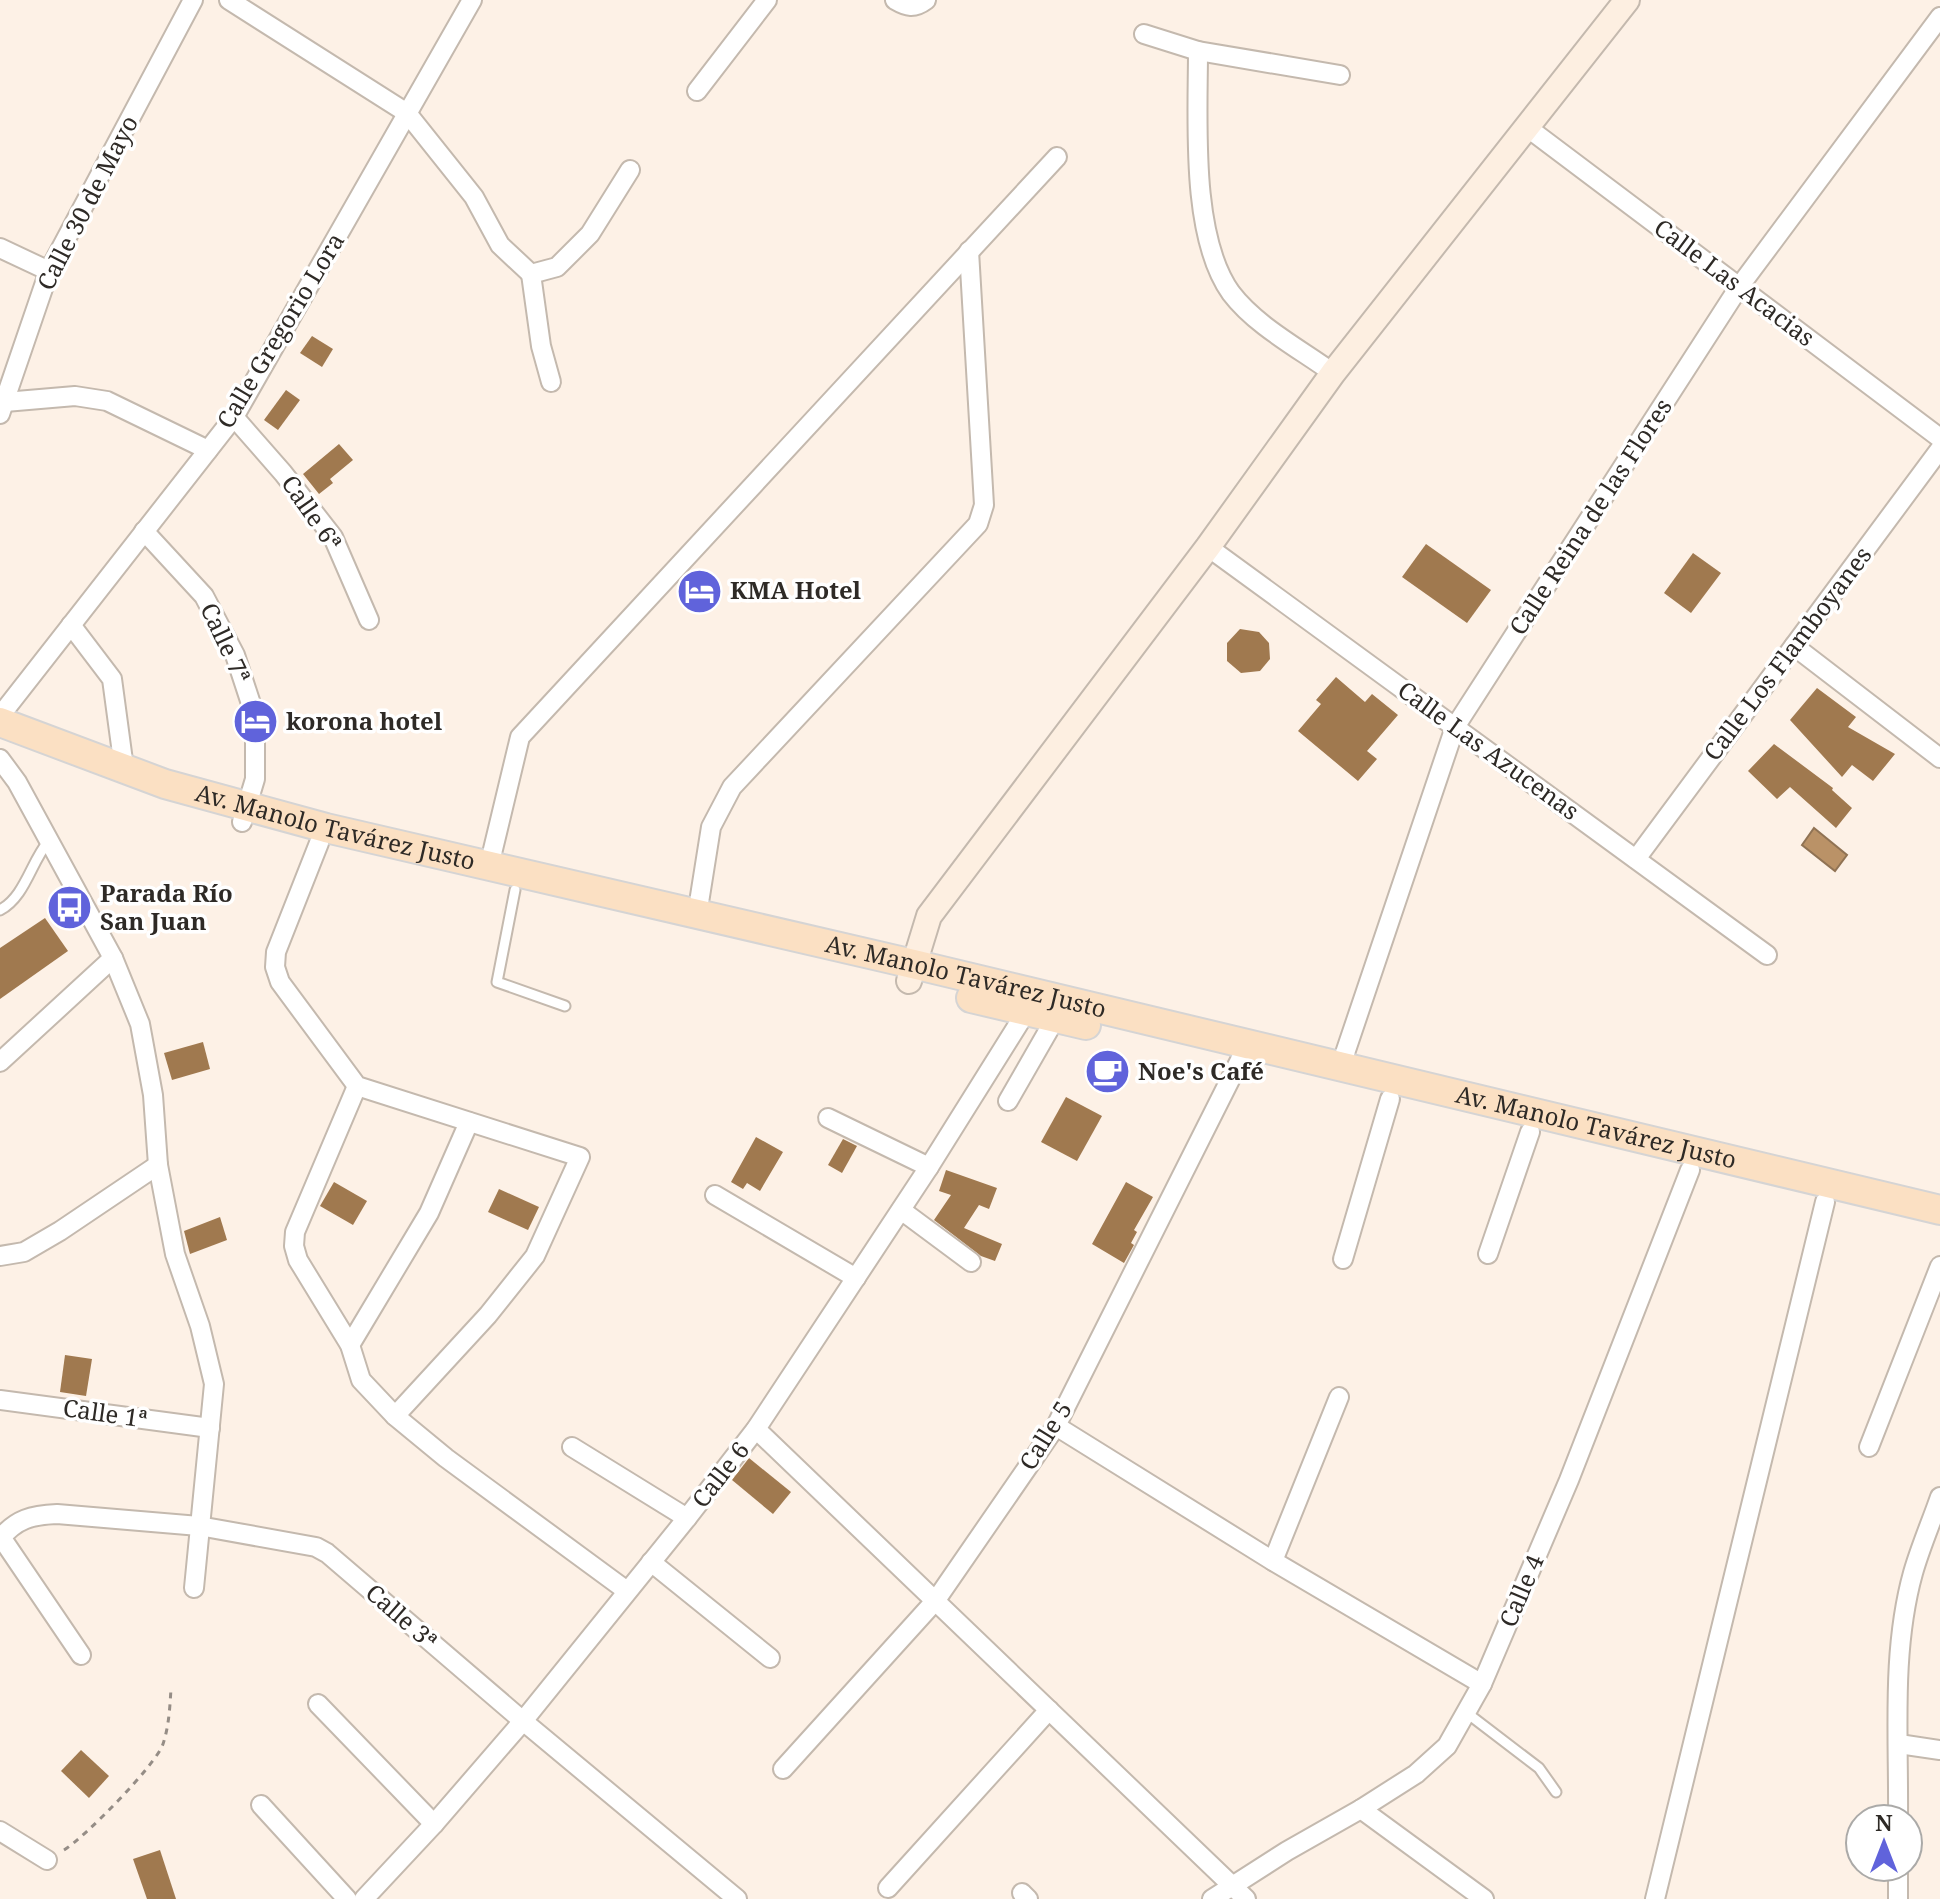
<svg xmlns="http://www.w3.org/2000/svg" width="1940" height="1899" viewBox="0 0 1940 1899" font-family="'Noto Serif',serif">
  <style>
    .water { fill: #ba9267; stroke: #907354; stroke-width: 2 }
    .building { fill: #a0794f }
    .lines { fill: none; stroke-linecap: round; stroke-linejoin: round }
    .lane-casing { stroke: #c4b9ae; stroke-width: 13 }
    .street-casing { stroke: #c4b9ae; stroke-width: 22 }
    .secondary-casing { stroke: #c4b9ae; stroke-width: 28 }
    .primary-casing { stroke: #d5d4d4; stroke-width: 32 }
    .path { stroke: #958d86; stroke-width: 3; stroke-dasharray: 6 6; stroke-linecap: butt }
    .lane { stroke: #fff; stroke-width: 9 }
    .street { stroke: #fff; stroke-width: 18 }
    .secondary { stroke: #fdefe1; stroke-width: 24 }
    .primary { stroke: #fbe0c3; stroke-width: 28 }
    .labels { text-anchor: middle; stroke-width: 7; stroke-linejoin: round; paint-order: stroke }
    .street-label { font-size: 24px; fill: #2e2a26; stroke: #fff }
    .poi-label { font-size: 24px; font-weight: bold; fill: #2e2a26; stroke: #fff; text-anchor: start }
  </style>
  <rect width="100%" height="100%" fill="#fdf1e6"/>
  <path class="water" d="M1814 828 1847 855 1835 871 1802 845Z"/>
  <g class="building">
    <path d="M312 336 333 349 322 367 300 353Z"/>
    <path d="M286 390 300 400 278 430 264 420Z"/>
    <path d="M339 444 353 460 330 479 333 483 319 494 303 474Z"/>
    <path d="M1426 544 1491 590 1467 623 1402 577Z"/>
    <path d="M1693 553 1721 573 1691 613 1664 593Z"/>
    <path d="M1240 629 1259 632 1269 643 1270 659 1260 671 1241 673 1227 661V643Z"/>
    <path d="M1336 677 1365 702 1372 694 1398 715 1367 751 1377 759 1358 781 1298 731 1321 704 1316 700Z"/>
    <path d="M1817 688 1856 717 1848 727 1895 754 1873 781 1852 765 1842 777 1790 720Z"/>
    <path d="M1774 744 1833 788 1832 790 1852 808 1836 828 1790 787 1777 799 1748 771Z"/>
    <path d="M45 918 68 951 0 999V948Z"/>
    <path d="M203 1042 210 1069 172 1080 164 1053Z"/>
    <path d="M1066 1097 1102 1116 1077 1161 1041 1142Z"/>
    <path d="M756 1137 783 1152 760 1191 747 1183 743 1189 731 1182Z"/>
    <path d="M843 1139 857 1146 842 1173 828 1165Z"/>
    <path d="M946 1170 997 1188 989 1209 979 1205 964 1228 1002 1244 995 1261 981 1256 934 1220 951 1195 939 1191Z"/>
    <path d="M334 1182 367 1201 353 1225 320 1206Z"/>
    <path d="M1126 1182 1153 1197 1134 1230 1137 1232 1131 1243 1134 1245 1124 1263 1092 1244Z"/>
    <path d="M499 1189 539 1207 528 1230 488 1212Z"/>
    <path d="M220 1217 227 1240 190 1254 184 1231Z"/>
    <path d="M65 1355 92 1359 86 1396 60 1392Z"/>
    <path d="M749 1458 791 1492 773 1514 732 1480Z"/>
    <path d="M81 1750 109 1776 89 1798 61 1771Z"/>
    <path d="M160 1850 176 1899H147L133 1859Z"/>
  </g>
  <g class="lines">
    <defs>
      <g id="lane">
        <path d="M515 890 497 982 565 1006"/>
        <path d="M0 910C25 897 31 862 48 842"/>
        <path d="M1467 1713 1539 1768 1556 1792"/>
      </g>
      <g id="street">
        <path d="M229 0 407 113 474 197 500 245 531 274 557 267 590 234 630 170"/>
        <path d="M895 0C907 7 914 9 926 0"/>
        <path d="M1144 34 1198 51 1340 75"/>
        <path d="M1198 51C1198 119 1190 236 1231 293 1256 326 1300 349 1333 373"/>
        <path d="M697 91 767 0"/>
        <path d="M1528 128 1940 438"/>
        <path d="M0 248 49 271"/>
        <path d="M531 274 541 346 551 382"/>
        <path d="M0 399 5 402 75 396 107 401 208 450"/>
        <path d="M0 414 49 271 193 0"/>
        <path d="M234 417 283 473 333 537 369 620"/>
        <path d="M144 531 204 596 235 655 255 716V779L242 822"/>
        <path d="M1208 547 1767 955"/>
        <path d="M71 625 112 679 124 768"/>
        <path d="M1794 646 1940 758"/>
        <path d="M0 716 234 417 472 0"/>
        <path d="M0 759 17 782 113 958 140 1024 153 1095 158 1165 175 1254 200 1326 214 1384 194 1588"/>
        <path d="M319 843 276 952 275 967 280 982 357 1086 580 1157 535 1256 488 1315 395 1416"/>
        <path d="M1636 859 1940 449"/>
        <path d="M489 866 520 737 1057 157"/>
        <path d="M697 915 711 827 732 787 978 524 984 505 969 251"/>
        <path d="M0 1062 113 958"/>
        <path d="M1340 1068 1455 727 1739 287 1940 17"/>
        <path d="M357 1086 295 1232 294 1246 298 1260 350 1345 361 1380 395 1416 446 1458 627 1591"/>
        <path d="M1008 1101 1055 1019"/>
        <path d="M828 1118 929 1167"/>
        <path d="M715 1195 856 1278"/>
        <path d="M901 1210 971 1262"/>
        <path d="M1488 1254 1530 1132"/>
        <path d="M0 1256 24 1252 60 1231 158 1165"/>
        <path d="M1343 1259 1390 1099"/>
        <path d="M350 1345 429 1213 469 1122"/>
        <path d="M0 1400 210 1428"/>
        <path d="M1056 1426 1273 1561 1482 1684"/>
        <path d="M756 1429 1246 1899"/>
        <path d="M572 1447 687 1518"/>
        <path d="M1869 1447 1940 1266"/>
        <path d="M1 1537 81 1655"/>
        <path d="M0 1539C16 1519 32 1515 57 1514L199 1526 316 1547 327 1553 523 1721 737 1899"/>
        <path d="M1273 1561 1339 1397"/>
        <path d="M651 1562 770 1658"/>
        <path d="M318 1704 434 1824"/>
        <path d="M1899 1744 1940 1750"/>
        <path d="M783 1769 936 1600 1056 1426 1241 1058"/>
        <path d="M261 1805 347 1899"/>
        <path d="M1361 1809 1484 1899"/>
        <path d="M1898 1819C1899 1738 1891 1652 1913 1573 1920 1548 1931 1523 1940 1497"/>
        <path d="M0 1831 47 1860"/>
        <path d="M888 1888 1049 1710"/>
        <path d="M1022 1893 1028 1899"/>
        <path d="M364 1899 434 1824 523 1721 687 1518 756 1429 929 1167 1026 1012"/>
        <path d="M1212 1899 1287 1851 1361 1809 1416 1774 1447 1746 1482 1684 1569 1480 1690 1170"/>
        <path d="M1655 1899 1825 1202"/>
        <path d="M1898 1899V1867"/>
      </g>
      <path id="secondary" d="M909 981 929 916 1208 547 1333 373 1627 0"/>
      <g id="primary">
        <path id="s1" d="M0 722 165 784 326 828 913 964 1940 1210"/>
        <path d="M971 998 1086 1025"/>
      </g>
    </defs>
    <use href="#lane" class="lane-casing"/>
    <use href="#street" class="street-casing"/>
    <use href="#secondary" class="secondary-casing"/>
    <use href="#primary" class="primary-casing"/>
    <path class="path" d="M64 1850C84 1838 156 1765 163 1744 169 1726 170 1706 171 1688"/>
    <use href="#lane" class="lane"/>
    <use href="#street" class="street"/>
    <use href="#secondary" class="secondary"/>
    <use href="#primary" class="primary"/>
  </g>
  <defs>
    <symbol id="hotel-disc" viewBox="-11 -11 22 22"><circle r="9.5" fill="#6063db" stroke="#fff"/><path d="M-6-4.5h1.5V1H6V5H4.5V3h-9V5H-6ZM-4 0a1.8 1.8 0 1 1 3.6 0ZM.5 0V-2.5h3Q6-2.5 6 0Z" fill="#fff"/></symbol>
    <symbol id="bus-disc" viewBox="-11 -11 22 22"><circle r="9.5" fill="#6063db" stroke="#fff"/><path d="M-5-6H5V4H4V6H2V4H-2V6H-4V4H-5ZM-3.5-4V0h7V-4ZM-3.5 1.2v1.5H-2V1.2ZM2 1.2v1.5H3.5V1.2Z" fill="#fff"/></symbol>
    <symbol id="cafe-disc" viewBox="-11 -11 22 22"><circle r="9.5" fill="#6063db" stroke="#fff"/><path d="M-5.5-4.5H6V0H3Q3 3.5 0 3.5H-2.5Q-5.5 3.5-5.5 0ZM3-3.2v2h1.7v-2ZM-6 4.5H4V6H-6Z" fill="#fff"/></symbol>
  </defs>
  <g fill-rule="evenodd">
    <use href="#hotel-disc" x="674" y="566" width="51" height="51"/>
    <use href="#hotel-disc" x="230" y="696" width="51" height="51"/>
    <use href="#bus-disc" x="44" y="882" width="51" height="51"/>
    <use href="#cafe-disc" x="1082" y="1046" width="51" height="51"/>
  </g>
  <g class="labels">
    <g class="street-label">
      <text transform="translate(88 203) rotate(-63)" y="8">Calle 30 de Mayo</text>
      <text transform="translate(1734 283) rotate(37)" y="8">Calle Las Acacias</text>
      <text transform="translate(281 331) rotate(-59)" y="8">Calle Gregorio Lora</text>
      <text transform="translate(311 513) rotate(55)" y="8">Calle 6ª</text>
      <text transform="translate(1591 517) rotate(-57)" y="8">Calle Reina de las Flores</text>
      <text transform="translate(225 643) rotate(65)" y="8">Calle 7ª</text>
      <text transform="translate(1788 654) rotate(-53)" y="8">Calle Los Flamboyanes</text>
      <text transform="translate(1488 751) rotate(36)" y="8">Calle Las Azucenas</text>
      <text dy="8" stroke="none"><textPath href="#s1" startOffset="352">Av. Manolo Tavárez Justo</textPath></text>
      <text dy="8" stroke="none"><textPath href="#s1" startOffset="1000">Av. Manolo Tavárez Justo</textPath></text>
      <text dy="8" stroke="none"><textPath href="#s1" startOffset="1648">Av. Manolo Tavárez Justo</textPath></text>
      <text transform="translate(105 1414) rotate(8)" y="8">Calle 1ª</text>
      <text transform="translate(1046 1436) rotate(-58)" y="8">Calle 5</text>
      <text transform="translate(721 1475) rotate(-52)" y="8">Calle 6</text>
      <text transform="translate(1522 1591) rotate(-67)" y="8">Calle 4</text>
      <text transform="translate(401 1617) rotate(41)" y="8">Calle 3ª</text>
    </g>
    <g class="poi-label">
      <text x="730" y="599">KMA Hotel</text>
      <text x="286" y="730">korona hotel</text>
      <text x="100" y="902">Parada Río<tspan x="100" dy="28">San Juan</tspan></text>
      <text x="1138" y="1080">Noe's Café</text>
    </g>
  </g>
  <g transform="translate(1884 1843)"><circle r="38" fill="#ffffff" stroke="#abaaa8" stroke-width="2"/>
  <path d="M0-6L14 30L0 20L-14 30Z" fill="#6063db"/>
  <text y="-12" font-size="22" font-weight="bold" text-anchor="middle" fill="#2e2a26">N</text>
  </g>
</svg>
